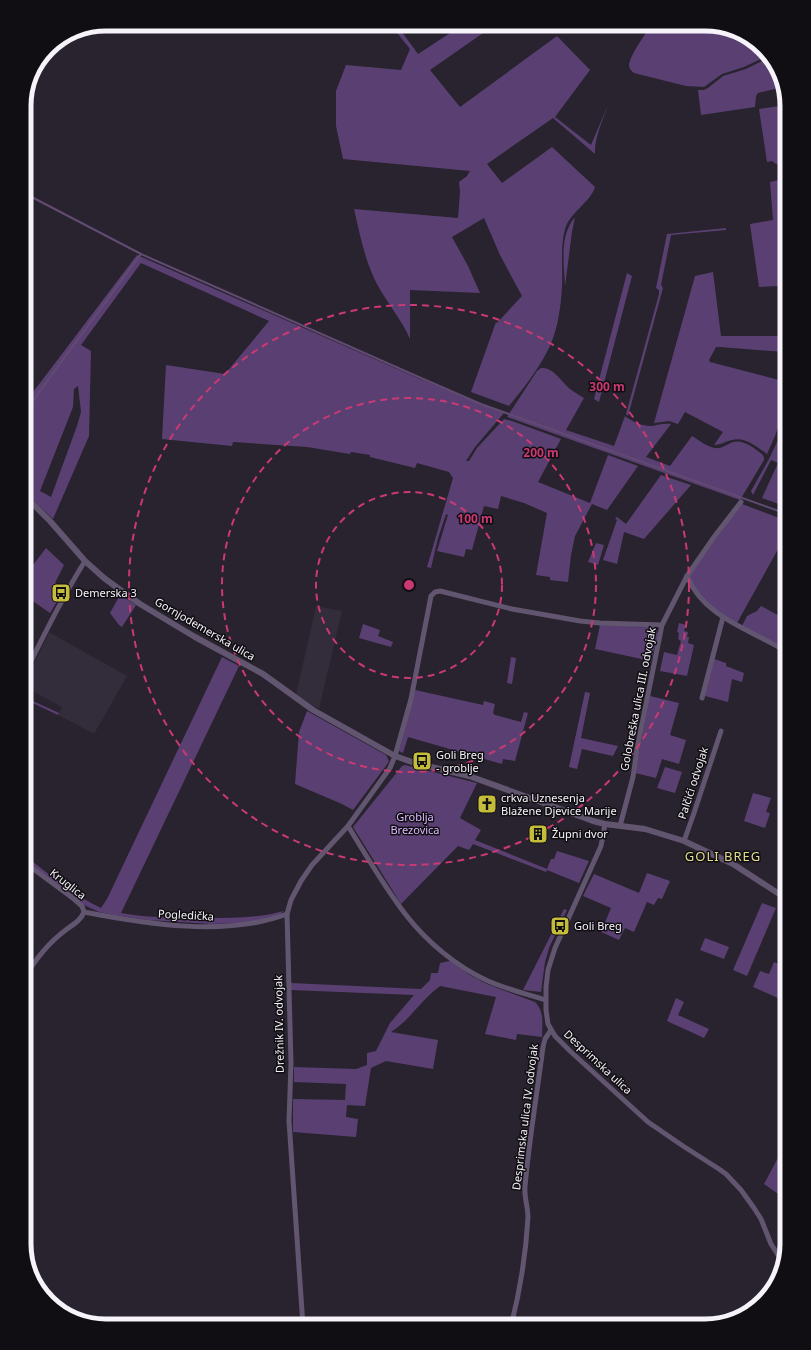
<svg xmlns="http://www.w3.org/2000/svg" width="811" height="1350" viewBox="0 0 811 1350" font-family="'Noto Sans',sans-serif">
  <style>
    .built { fill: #332c3b }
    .green { fill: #5a4072; fill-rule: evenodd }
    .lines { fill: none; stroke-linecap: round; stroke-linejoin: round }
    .stream { stroke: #624b72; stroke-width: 2 }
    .minor { stroke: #62556f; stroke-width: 5 }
    .tertiary { stroke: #62556f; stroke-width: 6 }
    .ring { fill: none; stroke: #ca3973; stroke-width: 2; stroke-dasharray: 7 5 }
    .labels { text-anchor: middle; stroke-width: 3; stroke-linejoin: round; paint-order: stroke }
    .poi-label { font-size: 11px; fill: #f6f3fa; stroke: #100e12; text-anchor: start }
    .street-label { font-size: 11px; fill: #f6f3fa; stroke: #100e12 }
    .park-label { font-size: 11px; fill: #dcbaff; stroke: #100e12 }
    .quarter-label { font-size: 13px; letter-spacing: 1px; fill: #e2dd8e; stroke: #100e12 }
    .rim { fill: none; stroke: #f6f3fa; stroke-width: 5 }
    .centre { fill: #ca3973; stroke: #100e12; stroke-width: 2 }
    .ring-label { font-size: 12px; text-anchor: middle; font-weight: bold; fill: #ca3973; stroke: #100e12; stroke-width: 3; stroke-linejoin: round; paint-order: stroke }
  </style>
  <rect width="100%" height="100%" fill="#28232e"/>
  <g class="built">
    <path d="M316 606 342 611 319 709 296 695Z"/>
    <path d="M49 632 127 676 94 734 58 715 62 707 34 692 27 684 26 681Z"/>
  </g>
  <g class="green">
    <path d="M390 24H396L418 54 464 24H496L430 70 460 107 557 36 590 70 555 117 591 145 608 105C603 120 594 138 595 154L553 118 487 164 502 183 552 147 595 187C590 203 570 212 565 229 560 248 563 267 562 286 561 306 558 328 550 346 540 367 524 388 509 406L471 392 496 322 497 323 522 296 500 255 484 218 452 237 468 266 480 293 410 290V339C402 320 388 304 378 286 365 262 360 235 354 209L458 218 460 192 459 182 467 176 470 171 343 159 336 126V91L346 65 401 70 410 49Z"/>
    <path d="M652 24H711L751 38 767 56 744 67 722 74 704 87 686 86 634 73C631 71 629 68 629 65 630 55 646 33 652 24Z"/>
    <path d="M768 58 779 70 783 87 758 93 756 96 755 107 701 115 698 90H704L708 88 723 76 746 69Z"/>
    <path d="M787 105V162L776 164 772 161 767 162 759 109Z"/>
    <path d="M787 178V378L784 352 720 347H716L709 360 710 362 779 380 787 381V401L775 436 767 454C757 447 745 436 732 440 726 441 721 445 714 445L723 432 685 412 678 424 669 421 654 423 695 276 713 272 721 336H782L779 286 759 287 750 224 773 220 770 182Z"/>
    <path d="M575 217 572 232 565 286C564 263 559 236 575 217Z"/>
    <path d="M726 228V230L671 235 661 285 663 288 628 416 626 414 659 294V290L656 288 667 234Z"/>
    <path d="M137 255 420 379 504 413 475 447 466 461H469L477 448 504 419 512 421 561 439 538 482 590 503 608 455 638 466 607 510 592 504 575 536 571 555 568 582 550 580V577L536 575 547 513 524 503 501 496 498 509 484 506 472 550 466 549 464 557 437 551 448 515 446 514 438 538 431 568 427 567 453 478 449 472 417 463 415 468 370 457V455L351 452 350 454 307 447 233 442 232 446 162 439 166 365 225 374 269 321 141 263 81 345 91 351 89 436 53 519 24 491V404ZM78 386 81 412 77 426 51 497 40 491 73 407 74 389Z"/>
    <path d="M627 273 632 276 599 402 594 399Z"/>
    <path d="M541 368C553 367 561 381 570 389 574 392 579 395 584 398L566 430 614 446 625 416C633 422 641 426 652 426 658 425 664 423 671 424L646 457 670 466 692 436C699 440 707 447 715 448 722 449 727 444 733 442 743 439 754 448 762 454L764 457V460L740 500 507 417 537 371Z"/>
    <path d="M787 412V507L762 498 778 463 771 460 753 495 751 491 769 459 779 438Z"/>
    <path d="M661 475 691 485 644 539 624 532 617 564 603 560 617 520 615 518 617 517 626 524Z"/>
    <path d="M742 504 787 521V533L737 623C724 615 711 607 701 596 697 590 693 584 689 577L692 572 729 520Z"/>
    <path d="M596 543 604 545 598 565 588 562Z"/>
    <path d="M46 548 64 565 55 583 63 588 59 594 61 595 50 613 24 595V565L30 569Z"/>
    <path d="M120 595 136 605 122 627 119 625 110 613Z"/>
    <path d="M761 606 787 620V650L742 626 747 616 757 611Z"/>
    <path d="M679 623 686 625 684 631 688 632 687 637H689L688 643 694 645 687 676 660 671 664 652 677 655 681 641 678 639 679 633 677 632Z"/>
    <path d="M363 624 380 630 378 636 393 642 391 647 359 638Z"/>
    <path d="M600 625 656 627 658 634 651 661 595 649Z"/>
    <path d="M222 657 239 666 121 913C149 918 179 918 207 918 233 918 259 918 284 911L276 917 246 923 212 924 148 920 114 915 99 912 86 906 24 859V855C49 874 73 895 101 908L107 899Z"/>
    <path d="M511 657 516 658 512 684 507 683Z"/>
    <path d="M714 659 726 663V666L744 673 742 682 732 679 728 702 705 696Z"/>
    <path d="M415 690 483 705 484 701 495 704 493 713 495 715 521 722 524 712 528 713 515 761 503 759 502 764 408 737 403 753 399 751Z"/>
    <path d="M585 692 590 693 581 738 618 746 613 756 582 749 577 769 569 767Z"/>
    <path d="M650 696 679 703 670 735 686 740 679 764 662 759 656 778 635 773Z"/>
    <path d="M24 697 59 713 58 715 24 699Z"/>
    <path d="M307 711 386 755 389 761 388 763 353 810 342 804 295 784 299 732Z"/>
    <path d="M405 765 477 783 460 818 481 830 475 840 547 869 551 859H554L557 851 589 861 579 883 547 870 546 872 473 844 469 850 458 846 401 904 353 827 402 766Z"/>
    <path d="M665 767 682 772 675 793 657 788Z"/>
    <path d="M753 793 771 798 766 812 770 813 765 828 744 821Z"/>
    <path d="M647 873 670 881 662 899 658 898 654 905 647 902 634 932 625 928 619 940 601 932 611 908 583 896 594 874 639 893Z"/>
    <path d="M762 903 776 908 747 976 733 970Z"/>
    <path d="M564 909 567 910 549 948 545 962 541 992 523 990Z"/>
    <path d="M705 938 729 947 724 959 700 950Z"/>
    <path d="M450 961 470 975 487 984 535 1002C545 1012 542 1025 542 1037L517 1034 516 1040 485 1034 496 997 440 986C421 1000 410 1020 391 1032L438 1040 433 1069 386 1061 371 1068 365 1106 347 1105 346 1117 358 1119 356 1137 293 1132V1099L345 1100 346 1084 294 1082V1067L356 1069 367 1065V1053L376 1051 390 1023 414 995 291 990V983L421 989 430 980 431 973H438L440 963Z"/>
    <path d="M774 962 786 967H787V1002L753 987 760 971 769 974Z"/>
    <path d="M676 998 684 1002 678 1015 709 1029 704 1038 667 1021Z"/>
    <path d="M787 1141V1192L784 1198 764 1184Z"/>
  </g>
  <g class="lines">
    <g class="stream">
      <path d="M24 193 141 254 421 378 481 404 787 514"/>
      <path d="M24 414 50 377 141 254"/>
    </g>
    <g class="minor">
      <path d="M687 576C704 618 752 630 787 652"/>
      <path d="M24 676C43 636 62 598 85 561"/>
      <path d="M702 698 723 617"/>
      <path d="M605 824 601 846 555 948 548 970 546 987V1010L548 1024 555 1036 570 1051 648 1122 683 1146 719 1169 726 1174 741 1190 754 1208 761 1219 771 1244 782 1261"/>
      <path d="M348 826C366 855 384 887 406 915 427 942 457 967 488 981 507 989 526 994 546 1000"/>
      <path d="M620 826 633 777 637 749 662 625 687 576 714 537 741 502"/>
      <path d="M684 841 694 813 721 731"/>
      <path d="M84 912C146 924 226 937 287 914"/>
      <path d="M24 978C36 959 48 943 67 929 74 924 81 920 84 912L82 906 74 899 24 862"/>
      <path d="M303 1326 289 1121 291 1063 287 914 291 900 301 881 312 865 348 826 390 768 395 756 411 699 431 596 435 592 440 591 512 609 580 621 600 623 662 625"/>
      <path d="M511 1326C520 1291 526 1253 528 1217 528 1207 524 1197 525 1187 529 1140 537 1094 543 1047L545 1039 551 1030"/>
    </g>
    <path class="tertiary" d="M24 495 50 521 85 561 104 578 119 589 140 604 195 637 263 674 313 710 395 756 415 763 469 776 541 802 593 821 605 824 645 829 684 841 733 864 787 899"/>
  </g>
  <g class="ring">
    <circle cx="409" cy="585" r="93"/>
    <circle cx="409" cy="585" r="187"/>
    <circle cx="409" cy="585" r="280"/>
  </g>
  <defs>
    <symbol id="bus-square" viewBox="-11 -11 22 22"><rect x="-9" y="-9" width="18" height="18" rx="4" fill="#c6bc3c" stroke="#100e12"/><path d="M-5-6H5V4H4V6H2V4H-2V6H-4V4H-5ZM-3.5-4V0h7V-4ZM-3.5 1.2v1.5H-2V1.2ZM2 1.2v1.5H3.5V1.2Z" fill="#111"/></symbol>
    <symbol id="church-square" viewBox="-11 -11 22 22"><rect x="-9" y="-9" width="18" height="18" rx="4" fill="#c6bc3c" stroke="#100e12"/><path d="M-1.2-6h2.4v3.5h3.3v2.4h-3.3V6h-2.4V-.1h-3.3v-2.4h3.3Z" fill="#111"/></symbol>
    <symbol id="building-square" viewBox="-11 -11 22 22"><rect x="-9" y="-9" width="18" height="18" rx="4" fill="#c6bc3c" stroke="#100e12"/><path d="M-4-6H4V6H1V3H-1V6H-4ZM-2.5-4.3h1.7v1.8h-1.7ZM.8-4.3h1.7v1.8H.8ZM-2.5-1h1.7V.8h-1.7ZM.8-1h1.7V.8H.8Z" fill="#111"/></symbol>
  </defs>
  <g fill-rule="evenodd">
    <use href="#bus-square" x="50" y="582" width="22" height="22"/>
    <use href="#bus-square" x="411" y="750" width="22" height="22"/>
    <use href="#church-square" x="476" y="793" width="22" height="22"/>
    <use href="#building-square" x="527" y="823" width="22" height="22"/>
    <use href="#bus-square" x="549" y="915" width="22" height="22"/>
  </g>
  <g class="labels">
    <g class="poi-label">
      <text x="75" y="597">Demerska 3</text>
      <text x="436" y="759">Goli Breg<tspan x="436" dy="13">- groblje</tspan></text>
      <text x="501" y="802">crkva Uznesenja<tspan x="501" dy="13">Blažene Djevice Marije</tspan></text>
      <text x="552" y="838">Župni dvor</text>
      <text x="574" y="930">Goli Breg</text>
    </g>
    <g class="street-label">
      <text transform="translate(205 629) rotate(30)" y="4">Gornjodemerska ulica</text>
      <text transform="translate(638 699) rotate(-79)" y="4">Golobreška ulica III. odvojak</text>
      <text transform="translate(693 783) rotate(-72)" y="4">Palčići odvojak</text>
      <text transform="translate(68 884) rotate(38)" y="4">Kruglica</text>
      <text transform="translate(186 915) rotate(3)" y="4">Pogledička</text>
      <text transform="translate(279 1024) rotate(-91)" y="4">Drežnik IV. odvojak</text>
      <text transform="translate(598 1062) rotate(43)" y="4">Desprimska ulica</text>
      <text transform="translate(525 1117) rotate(-83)" y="4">Desprimska ulica IV. odvojak</text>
    </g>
    <g class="park-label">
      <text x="415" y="821">Groblja<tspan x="415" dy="13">Brezovica</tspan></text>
    </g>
    <g class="quarter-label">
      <text x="723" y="861">GOLI BREG</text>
    </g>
  </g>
  <path d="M0 0H811V1350H0ZM106 31H705A75 75 0 0 1 780 106V1244A75 75 0 0 1 705 1319H106A75 75 0 0 1 31 1244V106A75 75 0 0 1 106 31Z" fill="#100e12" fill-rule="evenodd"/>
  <path class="rim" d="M106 31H705A75 75 0 0 1 780 106V1244A75 75 0 0 1 705 1319H106A75 75 0 0 1 31 1244V106A75 75 0 0 1 106 31Z"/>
  <circle cx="409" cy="585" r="6" class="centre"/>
  <g class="ring-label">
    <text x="607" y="391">300 m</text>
    <text x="541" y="457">200 m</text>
    <text x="475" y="523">100 m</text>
  </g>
</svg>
